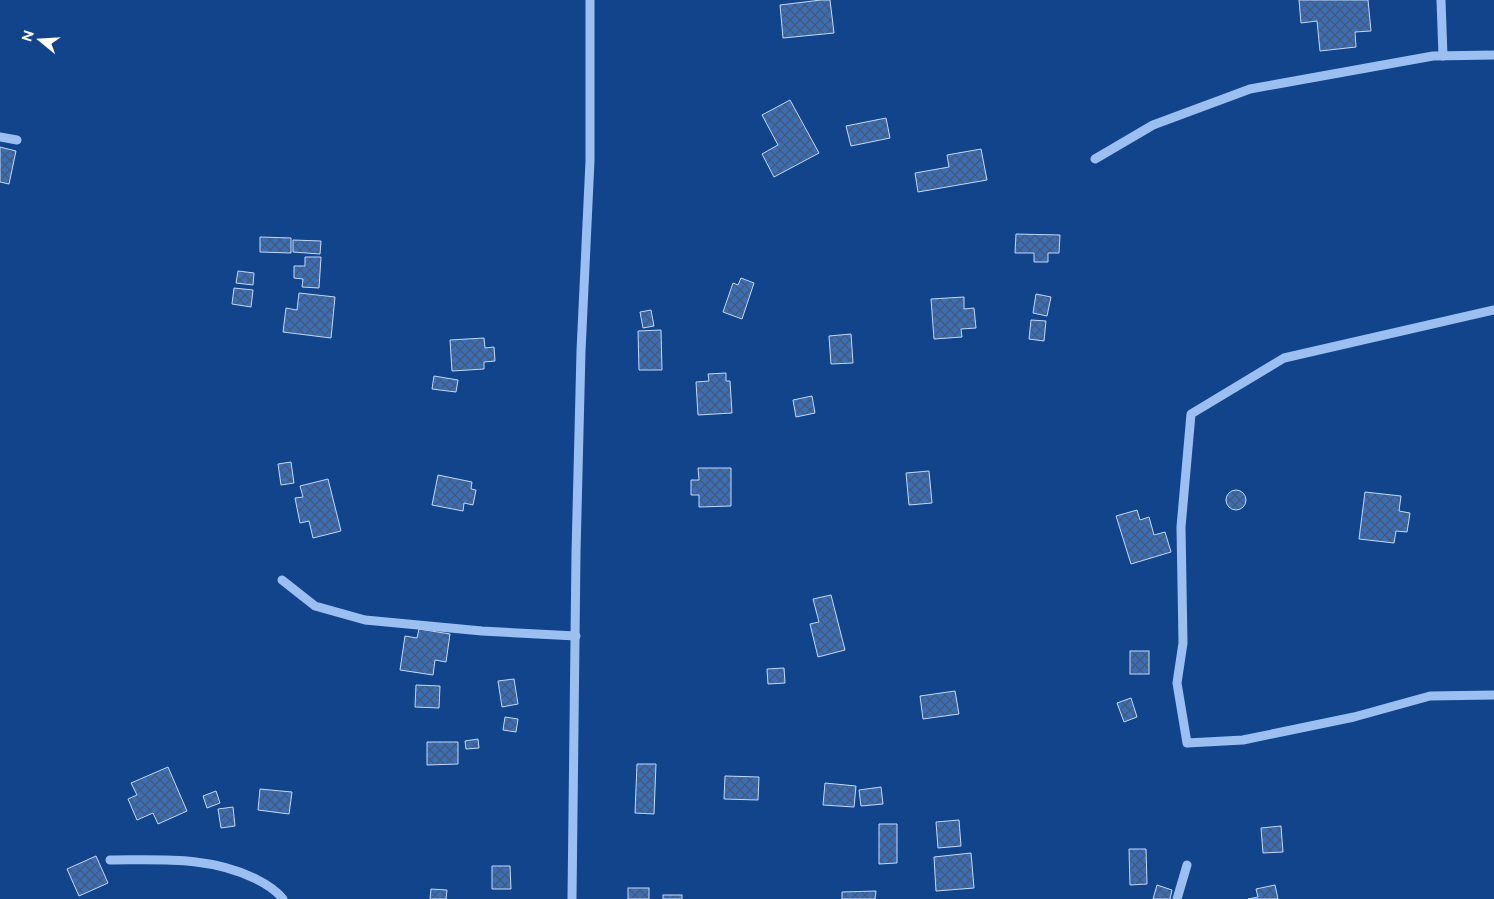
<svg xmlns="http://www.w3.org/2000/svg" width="1494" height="899" viewBox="0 0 1494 899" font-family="Raleway,sans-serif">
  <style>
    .building { fill: url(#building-cross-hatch); stroke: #c1dafc }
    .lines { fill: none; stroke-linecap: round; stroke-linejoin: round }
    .minor { stroke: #9bbff1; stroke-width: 9 }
  </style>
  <defs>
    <pattern id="building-cross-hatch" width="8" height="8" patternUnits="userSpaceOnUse" patternTransform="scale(1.25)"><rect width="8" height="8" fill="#3b6eb5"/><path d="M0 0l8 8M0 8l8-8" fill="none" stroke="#455a76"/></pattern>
  </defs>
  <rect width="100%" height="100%" fill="#12448c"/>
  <g class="building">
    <path d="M821 0H830L834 33 783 38 780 5Z"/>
    <path d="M1299 0H1368L1371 31 1355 32 1356 47 1320 51 1317 21 1301 23Z"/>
    <path d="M790 100 819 153 774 177 762 154 778 145 762 115Z"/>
    <path d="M886 118 890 138 851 146 846 126Z"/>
    <path d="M0 147 16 151 9 184 0 182Z"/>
    <path d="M981 149 987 180 918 192 915 173 949 167 947 155Z"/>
    <path d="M1016 234 1060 235 1059 253H1048V262H1034V253H1015Z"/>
    <path d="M260 237 291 238V253L260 252Z"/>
    <path d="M293 240 321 241 320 254 293 252Z"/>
    <path d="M305 257H321L319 288 302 287 303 279 294 278V266H305Z"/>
    <path d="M238 271 254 273 253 285 236 283Z"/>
    <path d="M741 278 754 283 742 319 723 312 733 283 738 285Z"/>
    <path d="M234 288 253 290 251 307 232 304Z"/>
    <path d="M299 293 335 297 331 338 283 332 286 308 297 310Z"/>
    <path d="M1036 294 1051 297 1047 316 1033 313Z"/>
    <path d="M964 297V309L974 308 976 328 961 329 962 337 934 339 931 299Z"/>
    <path d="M651 310 654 326 643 328 640 312Z"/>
    <path d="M1031 320 1046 321 1044 341 1029 339Z"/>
    <path d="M661 330 662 370H639L638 331Z"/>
    <path d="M851 334 853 363 831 364 829 336Z"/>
    <path d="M484 338 485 348 494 347 495 361 484 362V369L452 371 450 340Z"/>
    <path d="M726 373V381H730L732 413 698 415 696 382 709 381 708 374Z"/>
    <path d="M434 376 458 380 456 392 432 389Z"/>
    <path d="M812 396 815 413 796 417 793 400Z"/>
    <path d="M291 462 294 483 281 485 278 464Z"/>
    <path d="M698 468H731V506L699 507V495H691V480H699Z"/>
    <path d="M929 471 932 503 909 505 906 473Z"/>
    <path d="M438 475 472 482 471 489 476 490 473 505 464 503 463 511 432 505Z"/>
    <path d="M328 479 341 531 313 538 309 521 300 523 295 498 303 497 300 486Z"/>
    <circle cx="1236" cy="500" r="10"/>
    <path d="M1365 492 1401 496 1399 511 1410 513 1407 532 1396 531 1394 543 1359 539Z"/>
    <path d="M1137 510 1140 520 1149 517 1154 535 1165 532 1171 552 1131 564 1116 516Z"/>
    <path d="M831 595 845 650 818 657 810 624 819 622 813 599Z"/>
    <path d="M419 629 450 634 446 662 435 660 433 675 400 670 405 636 417 638Z"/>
    <rect x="1130" y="651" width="19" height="23"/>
    <path d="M784 668 785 683 768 684 767 669Z"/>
    <path d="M514 679 518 704 502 707 498 681Z"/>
    <path d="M416 685 440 686 439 708 415 707Z"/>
    <path d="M955 691 959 714 923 719 920 696Z"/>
    <path d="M1131 698 1137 717 1124 722 1117 703Z"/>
    <path d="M505 717 518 719 516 732 503 730Z"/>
    <path d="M478 739 479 748 466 749 465 741Z"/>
    <path d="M427 742H458V764L427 765Z"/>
    <path d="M637 764H656L654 814 635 813Z"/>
    <path d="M168 767 187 811 158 824 153 813 137 820 128 799 137 795 131 783Z"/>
    <path d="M725 776 759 777 758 800 724 799Z"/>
    <path d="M825 783 856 786 854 807 823 805Z"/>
    <path d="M881 787 883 804 861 806 859 790Z"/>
    <path d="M260 789 292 792 289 814 258 810Z"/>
    <path d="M216 791 220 803 207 808 203 796Z"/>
    <path d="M233 807 235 826 221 828 218 809Z"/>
    <path d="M959 820 961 846 938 848 936 822Z"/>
    <path d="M879 824H897V863L879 864Z"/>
    <path d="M1281 826 1283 852 1263 853 1261 828Z"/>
    <path d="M1129 849H1146L1147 884 1130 885Z"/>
    <path d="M971 853 974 888 936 891 934 857Z"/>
    <path d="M96 856 108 883 79 896 67 869Z"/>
    <path d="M492 866H510L511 889H492Z"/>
    <path d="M1157 885 1172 890 1170 899H1153Z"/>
    <path d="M1275 885 1278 899H1248L1258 897 1256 889Z"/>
    <rect x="628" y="888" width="21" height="11"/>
    <path d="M431 889 447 890 446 899H430Z"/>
    <path d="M876 891 875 899H842V892Z"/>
    <rect x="663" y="895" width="19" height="4"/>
  </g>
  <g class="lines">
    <g class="minor">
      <path d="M1441 0 1443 56"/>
      <path d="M0 137 17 140"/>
      <path d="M1095 159 1153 125 1250 89 1433 56 1494 55"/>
      <path d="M1494 310 1284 358 1191 414 1181 527 1183 643 1177 683 1187 743 1243 740 1354 717 1430 696 1494 695"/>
      <path d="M282 580 315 606 365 620 482 631 576 636"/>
      <path d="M110 860C160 860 210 856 256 879 266 884 276 890 283 899"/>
      <path d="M572 899 576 553 581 351 590 161V0"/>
      <path d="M1177 899 1187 865"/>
    </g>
  </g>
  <g transform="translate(40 40) rotate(288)" stroke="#12448c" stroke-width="4" paint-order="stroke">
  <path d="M0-4L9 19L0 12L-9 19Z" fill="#ffffff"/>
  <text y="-8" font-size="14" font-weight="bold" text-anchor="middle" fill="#ffffff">N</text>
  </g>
</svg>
